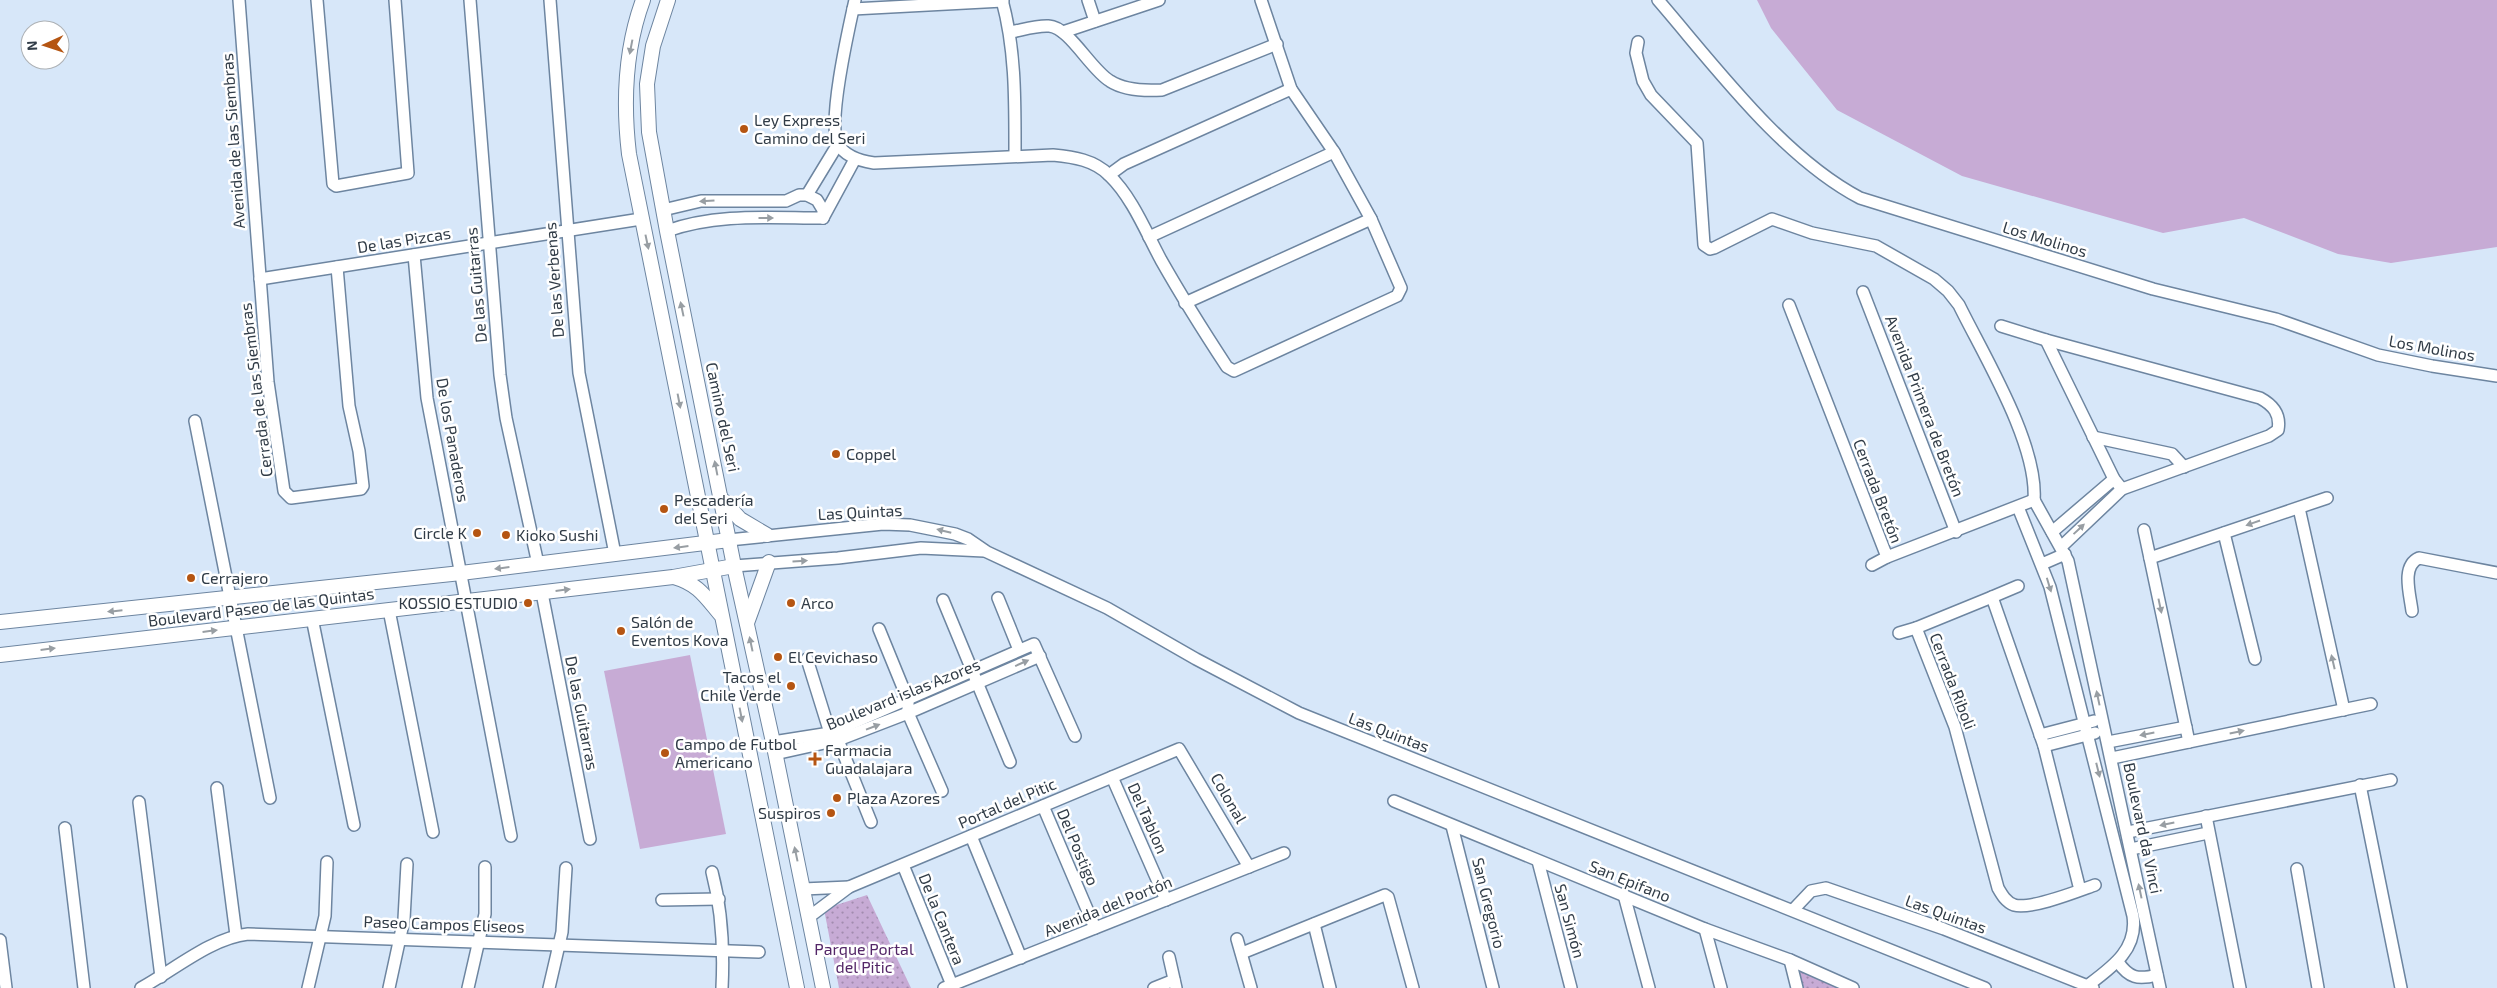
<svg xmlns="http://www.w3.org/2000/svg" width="2497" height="988" viewBox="0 0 2497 988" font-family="'Exo 2',sans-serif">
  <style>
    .grass { fill: #c7abd5 }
    .park { fill: url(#park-dots) }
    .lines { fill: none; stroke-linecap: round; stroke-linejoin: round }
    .minor-casing { stroke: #6d85a0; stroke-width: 14 }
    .major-casing { stroke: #6d85a0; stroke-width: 16 }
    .minor { stroke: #fff; stroke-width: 11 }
    .major { stroke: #fff; stroke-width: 14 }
    .oneway { fill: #989ea3 }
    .poi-dot { fill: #b55512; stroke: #fff; stroke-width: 2 }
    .labels { text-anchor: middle; stroke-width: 5; stroke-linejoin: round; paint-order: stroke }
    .poi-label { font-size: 16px; fill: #313c47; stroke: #fff; text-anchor: start }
    .street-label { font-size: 16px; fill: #313c47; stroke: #fff }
    .park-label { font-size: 16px; fill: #532667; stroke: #fff }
  </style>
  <defs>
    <pattern id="park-dots" width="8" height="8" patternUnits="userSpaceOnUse" patternTransform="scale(1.25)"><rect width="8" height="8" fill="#c7abd5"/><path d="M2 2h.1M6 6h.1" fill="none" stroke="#a28caf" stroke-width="1.8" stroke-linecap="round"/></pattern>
  </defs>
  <rect width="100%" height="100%" fill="#d7e7f9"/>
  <g class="grass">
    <path d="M1757 0H2497V247L2391 263 2338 254 2244 218 2163 233 1962 176 1837 110 1771 28Z"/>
    <path d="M690 655 726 834 640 849 604 671Z"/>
  </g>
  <g class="park">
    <path d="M867 895 911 988H839L824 909Z"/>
    <path d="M1796 966 1848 988H1802Z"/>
  </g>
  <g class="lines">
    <defs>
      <g id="minor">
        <path d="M239 0 268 382 284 491 291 498 361 489 363 486 359 451 349 406 337 267"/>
        <path d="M317 0 333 184 336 186 408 173 395 0"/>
        <path d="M470 0 500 375 506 418 538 564"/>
        <path d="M550 0 579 373 615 554"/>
        <path d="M855 0C849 27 827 123 838 144 845 157 861 161 874 163L1053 155C1074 157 1094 160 1109 175 1132 197 1146 232 1161 260 1182 297 1204 332 1227 367L1234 371 1397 296 1401 288 1371 219 1334 152 1291 89 1261 0"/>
        <path d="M1002 0C1016 51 1015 103 1015 156"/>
        <path d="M1088 0 1095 21"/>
        <path d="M1658 0C1715 66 1782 157 1860 198L2153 289 2276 319 2378 355 2432 366 2497 376"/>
        <path d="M853 9 1003 1"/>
        <path d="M1011 32C1022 30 1037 25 1049 26 1069 27 1091 70 1110 81 1124 90 1146 91 1162 90L1277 44"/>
        <path d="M1063 32 1159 0"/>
        <path d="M1638 42 1636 53 1643 81 1651 95 1697 143 1704 245 1710 249 1714 248 1772 219 1812 233 1876 246 1934 279 1948 291 1959 305C1984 356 2038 444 2034 500"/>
        <path d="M1109 175 1124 164 1291 89"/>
        <path d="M807 195 838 144"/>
        <path d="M663 210 701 201H786L799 195H807L817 200 823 210V218"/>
        <path d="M823 218 855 159"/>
        <path d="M667 231C717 213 771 218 823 218"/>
        <path d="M1149 237 1334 152"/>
        <path d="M414 255 427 398 511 836"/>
        <path d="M260 279 641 219"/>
        <path d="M1863 292 1956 532"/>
        <path d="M1185 303 1371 219"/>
        <path d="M1789 305 1887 557 2034 500"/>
        <path d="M2001 326 2046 340 2260 398C2273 405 2281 414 2278 430L2269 436 2122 489 2061 547"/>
        <path d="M2046 340 2114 479 2122 489"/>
        <path d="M195 421 270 798"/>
        <path d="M2093 437 2172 454 2184 467"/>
        <path d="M2034 500 2068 561 2160 988"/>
        <path d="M2018 507 2050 587 2133 916C2138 950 2111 968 2087 986"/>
        <path d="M2299 508 2344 710"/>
        <path d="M2144 530 2189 742"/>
        <path d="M2052 532 2114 479"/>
        <path d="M2224 533 2255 659"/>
        <path d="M729 540 883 524 910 525 955 534 968 539 987 552 1107 608 1196 659 1299 713 1985 988"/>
        <path d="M2150 558 2327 498"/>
        <path d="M2042 564 2065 554"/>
        <path d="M1872 565 1887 557"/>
        <path d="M734 566 838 558 921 548 984 551"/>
        <path d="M542 593 590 839"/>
        <path d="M1992 597 2018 586"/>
        <path d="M998 598 1019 650"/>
        <path d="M943 600 1010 762"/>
        <path d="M389 610 433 832"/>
        <path d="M2412 611C2410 594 2401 566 2419 558L2497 573"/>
        <path d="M312 618 354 825"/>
        <path d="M879 629 908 700V713L942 791"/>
        <path d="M1899 633 1916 628"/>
        <path d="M807 659 830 733 838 740 871 822"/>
        <path d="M2040 735 2094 721"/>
        <path d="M773 742 830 733 1034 644 1075 736"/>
        <path d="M2108 742 2186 727"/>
        <path d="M2044 746 2095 733"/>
        <path d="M775 754 838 740 908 713 1040 656"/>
        <path d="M2112 758 2371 704"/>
        <path d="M1112 777 1166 900"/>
        <path d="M2360 785 2401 988"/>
        <path d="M217 788 236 935"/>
        <path d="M1394 801 1705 929 1790 960 1853 988"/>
        <path d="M139 802 161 977"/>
        <path d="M1043 806 1095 928"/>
        <path d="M2206 816 2240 988"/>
        <path d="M1452 826 1493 988"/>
        <path d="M65 828 84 988"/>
        <path d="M2128 832 2391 780"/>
        <path d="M971 836 1021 958"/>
        <path d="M2131 849 2208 833"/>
        <path d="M1538 861 1571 988"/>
        <path d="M903 865 952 985"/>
        <path d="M2297 869 2318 988"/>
        <path d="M712 872C722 910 724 948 722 988"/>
        <path d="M803 889 849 887"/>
        <path d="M2080 890 2044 746 1992 597 1916 628 1955 727 1998 888C2002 895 2006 902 2014 905 2031 910 2078 891 2095 885"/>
        <path d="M1624 895 1649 988"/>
        <path d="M662 900 719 899"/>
        <path d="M1793 910 1811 891 1826 888 1944 929 2093 988"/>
        <path d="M809 917 849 887 1179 749 1249 867"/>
        <path d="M1314 924 1330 988"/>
        <path d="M1705 929 1721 988"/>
        <path d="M1237 939 1251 988"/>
        <path d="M0 940 6 988"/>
        <path d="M1242 953 1385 895 1388 897 1413 988"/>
        <path d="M1169 957 1176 988"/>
        <path d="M1790 960 1797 988"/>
        <path d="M2118 962C2129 978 2138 980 2157 975"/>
        <path d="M141 988C174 970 211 938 248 934L759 952"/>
        <path d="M308 988 325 916 327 862"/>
        <path d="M389 988 404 919 407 864"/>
        <path d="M468 988 485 914V867"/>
        <path d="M549 988 562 932 566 868"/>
        <path d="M944 988 1284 853"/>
        <path d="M1154 988 1174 980"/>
      </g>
      <g id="major">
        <path d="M643 0C625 49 623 103 629 154L797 988"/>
        <path d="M668 0 653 46 647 84 649 132 667 231 734 566 773 742 823 988"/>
        <path d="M724 501 740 519 767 535"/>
        <path d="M674 577C698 584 705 596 720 614"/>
        <path d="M0 622 461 573 729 540"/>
        <path d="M747 623 769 562"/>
        <path d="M0 655 570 589 673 577 734 566"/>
      </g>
    </defs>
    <use href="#minor" class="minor-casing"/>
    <use href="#major" class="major-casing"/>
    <use href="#minor" class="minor"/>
    <use href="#major" class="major"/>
  </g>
  <defs><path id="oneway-solid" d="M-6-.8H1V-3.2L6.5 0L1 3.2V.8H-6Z" transform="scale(1.25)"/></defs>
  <g class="oneway">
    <use href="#oneway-solid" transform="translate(631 47) rotate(101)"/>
    <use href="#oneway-solid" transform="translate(707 201) rotate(176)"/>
    <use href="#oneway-solid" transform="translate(766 218)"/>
    <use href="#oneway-solid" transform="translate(647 242) rotate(78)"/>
    <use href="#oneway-solid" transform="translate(682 309) rotate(-102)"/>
    <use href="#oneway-solid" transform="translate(679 401) rotate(79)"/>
    <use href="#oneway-solid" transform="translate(716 468) rotate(-101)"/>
    <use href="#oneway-solid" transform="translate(2253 523) rotate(161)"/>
    <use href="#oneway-solid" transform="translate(2079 529) rotate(-43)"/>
    <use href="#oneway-solid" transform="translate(944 531) rotate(-166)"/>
    <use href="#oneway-solid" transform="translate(681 547) rotate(173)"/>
    <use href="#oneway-solid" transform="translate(800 561) rotate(-3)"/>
    <use href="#oneway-solid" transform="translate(502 568) rotate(173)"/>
    <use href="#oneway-solid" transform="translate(2049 585) rotate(73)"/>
    <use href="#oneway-solid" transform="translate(563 590) rotate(-7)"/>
    <use href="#oneway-solid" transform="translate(2160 606) rotate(78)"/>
    <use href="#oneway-solid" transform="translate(115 611) rotate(174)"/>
    <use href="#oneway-solid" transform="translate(210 631) rotate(-7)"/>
    <use href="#oneway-solid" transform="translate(751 644) rotate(-102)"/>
    <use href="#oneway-solid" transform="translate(48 649) rotate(-7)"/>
    <use href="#oneway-solid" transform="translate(2333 662) rotate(-103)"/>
    <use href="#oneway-solid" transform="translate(1022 663) rotate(-24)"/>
    <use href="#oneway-solid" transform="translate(2098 698) rotate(-102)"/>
    <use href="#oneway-solid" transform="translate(741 715) rotate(79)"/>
    <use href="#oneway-solid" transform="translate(873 727) rotate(-21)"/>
    <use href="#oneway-solid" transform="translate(2237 732) rotate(-12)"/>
    <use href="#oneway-solid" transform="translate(2147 734) rotate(169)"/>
    <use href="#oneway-solid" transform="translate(2098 770) rotate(76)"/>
    <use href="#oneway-solid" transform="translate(2167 824) rotate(168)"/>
    <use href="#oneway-solid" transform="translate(796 854) rotate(-102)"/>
    <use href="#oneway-solid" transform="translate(2140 891) rotate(-102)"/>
  </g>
  <g class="poi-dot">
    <circle cx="744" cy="129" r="5"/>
    <circle cx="836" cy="454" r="5"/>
    <circle cx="664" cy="509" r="5"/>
    <circle cx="477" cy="533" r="5"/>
    <circle cx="506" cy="535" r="5"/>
    <circle cx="191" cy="578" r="5"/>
    <circle cx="528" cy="603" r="5"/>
    <circle cx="791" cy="603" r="5"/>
    <circle cx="621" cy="631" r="5"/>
    <circle cx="778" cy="657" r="5"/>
    <circle cx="791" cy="686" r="5"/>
    <circle cx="665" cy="753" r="5"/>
    <path d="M812.5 751.5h5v5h5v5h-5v5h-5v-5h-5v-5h5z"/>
    <circle cx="837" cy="798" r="5"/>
    <circle cx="831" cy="813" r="5"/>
  </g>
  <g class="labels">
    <g class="poi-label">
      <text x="754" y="126">Ley Express<tspan x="754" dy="18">Camino del Seri</tspan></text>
      <text x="846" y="460">Coppel</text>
      <text x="674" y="506">Pescadería<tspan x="674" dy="18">del Seri</tspan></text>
      <text x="467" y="539" text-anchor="end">Circle K</text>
      <text x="516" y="541">Kioko Sushi</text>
      <text x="201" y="584">Cerrajero</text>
      <text x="518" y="609" text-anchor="end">KOSSIO ESTUDIO</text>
      <text x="801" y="609">Arco</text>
      <text x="631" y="628">Salón de<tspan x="631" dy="18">Eventos Kova</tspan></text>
      <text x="788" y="663">El Cevichaso</text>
      <text x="781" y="683" text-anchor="end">Tacos el<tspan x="781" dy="18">Chile Verde</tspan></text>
      <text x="675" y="750">Campo de Futbol<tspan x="675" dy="18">Americano</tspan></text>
      <text x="825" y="756">Farmacia<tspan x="825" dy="18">Guadalajara</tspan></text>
      <text x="847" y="804">Plaza Azores</text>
      <text x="821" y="819" text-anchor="end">Suspiros</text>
    </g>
    <g class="street-label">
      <text transform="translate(233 141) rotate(-94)" y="6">Avenida de las Siembras</text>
      <text transform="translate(2045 239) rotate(17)" y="6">Los Molinos</text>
      <text transform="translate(404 240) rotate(-9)" y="6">De las Pizcas</text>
      <text transform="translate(554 280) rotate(-94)" y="6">De las Verbenas</text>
      <text transform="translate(476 285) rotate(-95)" y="6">De las Guitarras</text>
      <text transform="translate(2432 348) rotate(10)" y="6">Los Molinos</text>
      <text transform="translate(256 390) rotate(-97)" y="6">Cerrada de las Siembras</text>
      <text transform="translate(1925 406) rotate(69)" y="6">Avenida Primera de Bretón</text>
      <text transform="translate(723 417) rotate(78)" y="6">Camino del Seri</text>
      <text transform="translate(453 440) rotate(80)" y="6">De los Panaderos</text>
      <text transform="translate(1878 491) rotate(69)" y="6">Cerrada Bretón</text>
      <text transform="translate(860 512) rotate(-3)" y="6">Las Quintas</text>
      <text transform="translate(261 607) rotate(-7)" y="6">Boulevard Paseo de las Quintas</text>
      <text transform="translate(1953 681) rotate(69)" y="6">Cerrada Riboli</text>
      <text transform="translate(903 694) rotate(-22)" y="6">Boulevard islas Azores</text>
      <text transform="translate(582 713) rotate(79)" y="6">De las Guitarras</text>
      <text transform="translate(1389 732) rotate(21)" y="6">Las Quintas</text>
      <text transform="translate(1229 798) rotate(60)" y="6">Colonal</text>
      <text transform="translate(1007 803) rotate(-23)" y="6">Portal del Pitic</text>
      <text transform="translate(1148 818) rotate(66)" y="6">Del Tablon</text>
      <text transform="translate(2143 828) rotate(78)" y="6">Boulevard da Vinci</text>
      <text transform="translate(1078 847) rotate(67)" y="6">Del Postigo</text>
      <text transform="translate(1630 881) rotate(22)" y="6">San Epifano</text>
      <text transform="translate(1489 903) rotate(76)" y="6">San Gregorio</text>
      <text transform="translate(1108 906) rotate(-22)" y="6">Avenida del Portón</text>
      <text transform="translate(1946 914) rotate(20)" y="6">Las Quintas</text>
      <text transform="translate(942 919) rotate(68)" y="6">De la Cantera</text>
      <text transform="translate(1570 921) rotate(75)" y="6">San Simón</text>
      <text transform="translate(444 924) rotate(2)" y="6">Paseo Campos Eliseos</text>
    </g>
    <g class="park-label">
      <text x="864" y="955">Parque Portal<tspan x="864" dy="18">del Pitic</tspan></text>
    </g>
  </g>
  <g transform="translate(45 45) rotate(267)"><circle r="24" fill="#ffffff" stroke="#adb1b5"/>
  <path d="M0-4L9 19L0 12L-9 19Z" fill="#b55512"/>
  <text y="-8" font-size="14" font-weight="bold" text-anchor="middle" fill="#313c47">N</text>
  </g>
</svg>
